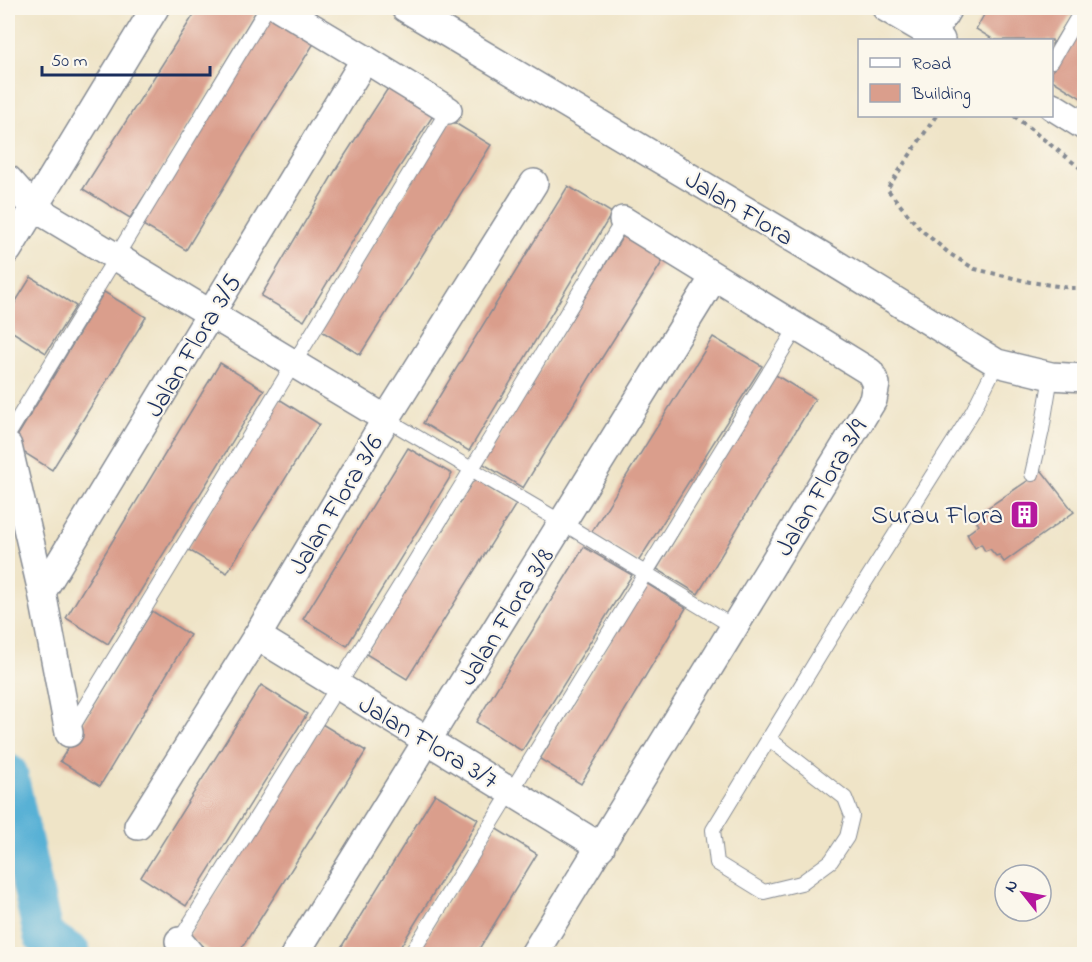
<svg xmlns="http://www.w3.org/2000/svg" width="1092" height="962" viewBox="0 0 1092 962" font-family="'Indie Flower',sans-serif">
  <style>
    .lines { fill: none; stroke-linecap: round; stroke-linejoin: round }
    .river { stroke: #58b1d5; stroke-width: 40 }
    .building { fill: #da9e8c }
    .service-casing { stroke: #858a92; stroke-width: 16 }
    .minor-casing { stroke: #858a92; stroke-width: 30 }
    .path { stroke: #858a92; stroke-width: 4; stroke-dasharray: 4.5 4.5; stroke-linecap: butt }
    .service { stroke: #fff; stroke-width: 14 }
    .minor { stroke: #fff; stroke-width: 27 }
    .labels { text-anchor: middle; stroke-width: 4.5; stroke-linejoin: round; paint-order: stroke }
    .street-label { font-size: 26px; fill: #1b2f5e; stroke: #fbf7ec }
    .poi-label { font-size: 26px; fill: #1b2f5e; stroke: #fbf7ec; text-anchor: end }
  </style>
  <rect width="100%" height="100%" fill="#fbf7ec"/>
  <filter id="ink" filterUnits="userSpaceOnUse"><feTurbulence type="fractalNoise" baseFrequency=".0167" numOctaves="2"/><feDisplacementMap in="SourceGraphic" scale="12" xChannelSelector="R" yChannelSelector="G"/><feConvolveMatrix kernelMatrix="1 2 1 2 8 2 1 2 1" color-interpolation-filters="sRGB"/></filter>
  <filter id="wash" filterUnits="userSpaceOnUse"><feTurbulence type="fractalNoise" baseFrequency=".008" numOctaves="4" result="noise"/><feDisplacementMap in="SourceGraphic" scale="24" xChannelSelector="R" yChannelSelector="G"/><feGaussianBlur stdDeviation="1.35" result="paint"/><feColorMatrix in="noise" values="0 0 0 0 0 0 0 0 0 0 0 0 0 0 0 0 0 1.4 0 .05"/><feComposite in="paint" operator="in"/></filter>
  <g filter="url(#wash)">
    <rect width="100%" height="100%" fill="#efe4c7"/>
    <g class="lines">
      <path class="river" d="M8 774 43 935 71 954"/>
    </g>
    <g id="blocks">
      <g class="building">
        <path d="M198 8H258L158 175 130 218 83 189Z"/>
        <path d="M988 8H1075L1052 46V40H994L976 29Z"/>
        <path d="M272 9 318 37 239 162 186 250 141 224Z"/>
        <path d="M1084 17V100L1052 80V72Z"/>
        <path d="M392 82 436 111 369 214 304 321 261 296 338 166Z"/>
        <path d="M450 120 491 145 360 355 320 330Z"/>
        <path d="M568 186 612 213 469 451 423 423Z"/>
        <path d="M626 231 666 256 593 372 523 488 482 463Z"/>
        <path d="M31 277 76 306 46 353 8 329V314Z"/>
        <path d="M104 292 146 317 52 470 12 445Z"/>
        <path d="M713 337 762 366 638 562 591 533Z"/>
        <path d="M220 363 264 390 108 644 66 618Z"/>
        <path d="M774 374 815 399 698 594 657 569Z"/>
        <path d="M279 399 319 424 227 573 187 549Z"/>
        <path d="M408 448 452 474 347 646 303 619Z"/>
        <path d="M1042 471 1074 512 1004 562 999 555 996 556 990 549 985 551 981 544 975 548 967 534 979 525 974 517Z"/>
        <path d="M474 479 516 504 407 679 366 654Z"/>
        <path d="M584 547 632 575 522 751 476 722Z"/>
        <path d="M646 583 686 608 581 784 540 759Z"/>
        <path d="M152 611 190 635 100 786 60 761Z"/>
        <path d="M261 685 307 714 186 906 141 877Z"/>
        <path d="M322 724 366 751 238 954H215L188 937 248 840Z"/>
        <path d="M435 794 478 819 467 839 396 954H337Z"/>
        <path d="M495 828 537 854 476 954H417Z"/>
      </g>
    </g>
  </g>
  <g filter="url(#ink)">
    <use href="#blocks" fill-opacity="0" stroke="#858a92" stroke-width="1.5"/>
    <g class="lines">
      <defs>
        <g id="service">
          <path d="M1052 61 1083 8"/>
          <path d="M386 419 563 523 734 627"/>
          <path d="M8 435 267 8"/>
          <path d="M1032 474 1042 430 1051 376"/>
          <path d="M70 731 448 110"/>
          <path d="M768 738 845 798 852 816 847 837 831 861 801 883 764 892 717 863 713 830 843 617 973 411 997 363"/>
          <path d="M179 941C329 702 477 462 623 220"/>
          <path d="M411 954 797 327"/>
        </g>
        <g id="minor">
          <path d="M280 8 365 59"/>
          <path d="M405 8 826 258 997 363 1051 376 1084 378"/>
          <path d="M886 8 941 40"/>
          <path d="M932 35 948 8"/>
          <path d="M1052 106 1084 126"/>
          <path d="M8 179 33 207 386 419"/>
          <path d="M8 250 155 8"/>
          <path d="M8 446 42 592"/>
          <path d="M257 636 601 847"/>
          <path d="M69 733 42 592 365 59 448 110"/>
          <path d="M138 826 257 636 386 419 534 183"/>
          <path d="M179 941 190 954"/>
          <path d="M295 954 714 277"/>
          <path d="M534 954 873 400 876 384 870 372 623 220"/>
        </g>
      </defs>
      <use href="#service" class="service-casing"/>
      <use href="#minor" class="minor-casing"/>
      <g class="path">
        <path d="M936 116 887 189 920 229 950 254 975 269 1030 282 1071 288H1084"/>
        <path d="M1014 116 1084 171"/>
      </g>
      <use href="#service" class="service"/>
      <use href="#minor" class="minor"/>
    </g>
  </g>
  <defs>
    <symbol id="building-square" viewBox="-11 -11 22 22"><rect x="-9" y="-9" width="18" height="18" rx="4" fill="#b5179e" stroke="#fbf7ec"/><path d="M-4-6H4V6H1V3H-1V6H-4ZM-2.5-4.3h1.7v1.8h-1.7ZM.8-4.3h1.7v1.8H.8ZM-2.5-1h1.7V.8h-1.7ZM.8-1h1.7V.8H.8Z" fill="#fff"/></symbol>
  </defs>
  <g fill-rule="evenodd">
    <use href="#building-square" x="1008" y="498" width="33" height="33"/>
  </g>
  <g class="labels">
    <g class="street-label">
      <text transform="translate(740 207) rotate(31)" y="9">Jalan Flora</text>
      <text transform="translate(192 345) rotate(-59)" y="9">Jalan Flora 3/5</text>
      <text transform="translate(820 487) rotate(-59)" y="9">Jalan Flora 3/9</text>
      <text transform="translate(335 504) rotate(-59)" y="9">Jalan Flora 3/6</text>
      <text transform="translate(505 616) rotate(-58)" y="9">Jalan Flora 3/8</text>
      <text transform="translate(429 741) rotate(31)" y="9">Jalan Flora 3/7</text>
    </g>
    <g class="poi-label">
      <text x="1003" y="523">Surau Flora</text>
    </g>
  </g>
  <rect width="1092" height="962" fill="none" stroke="#fbf7ec" stroke-width="30"/>
  <rect x="858" y="39" width="195" height="78" fill="#fbf7ec" stroke="#a1a7b3" stroke-width="1.5"/>
  <rect x="870" y="58" width="30" height="9" fill="#ffffff" stroke="#a1a7b3" stroke-width="1.5"/>
  <text x="912" y="69" font-size="18" fill="#1b2f5e">Road</text>
  <rect x="870" y="84" width="30" height="18" fill="#da9e8c" stroke="#a1a7b3" stroke-width="1.5"/>
  <text x="912" y="99" font-size="18" fill="#1b2f5e">Building</text>
  <g transform="translate(1023 893) rotate(301)"><circle r="28" fill="#fbf7ec" stroke="#a1a7b3" stroke-width="1.5"/>
  <path d="M0-4.5L10 22L0 15L-10 22Z" fill="#b5179e"/>
  <text y="-9" font-size="16" font-weight="bold" text-anchor="middle" fill="#1b2f5e">N</text>
  </g>
  <path d="M42 66v9h168v-9" fill="none" stroke="#1b2f5e" stroke-width="3"/>
  <text x="51" y="66" font-size="18" fill="#1b2f5e" stroke="#fbf7ec" stroke-width="4.5" paint-order="stroke">50 m</text>
</svg>
